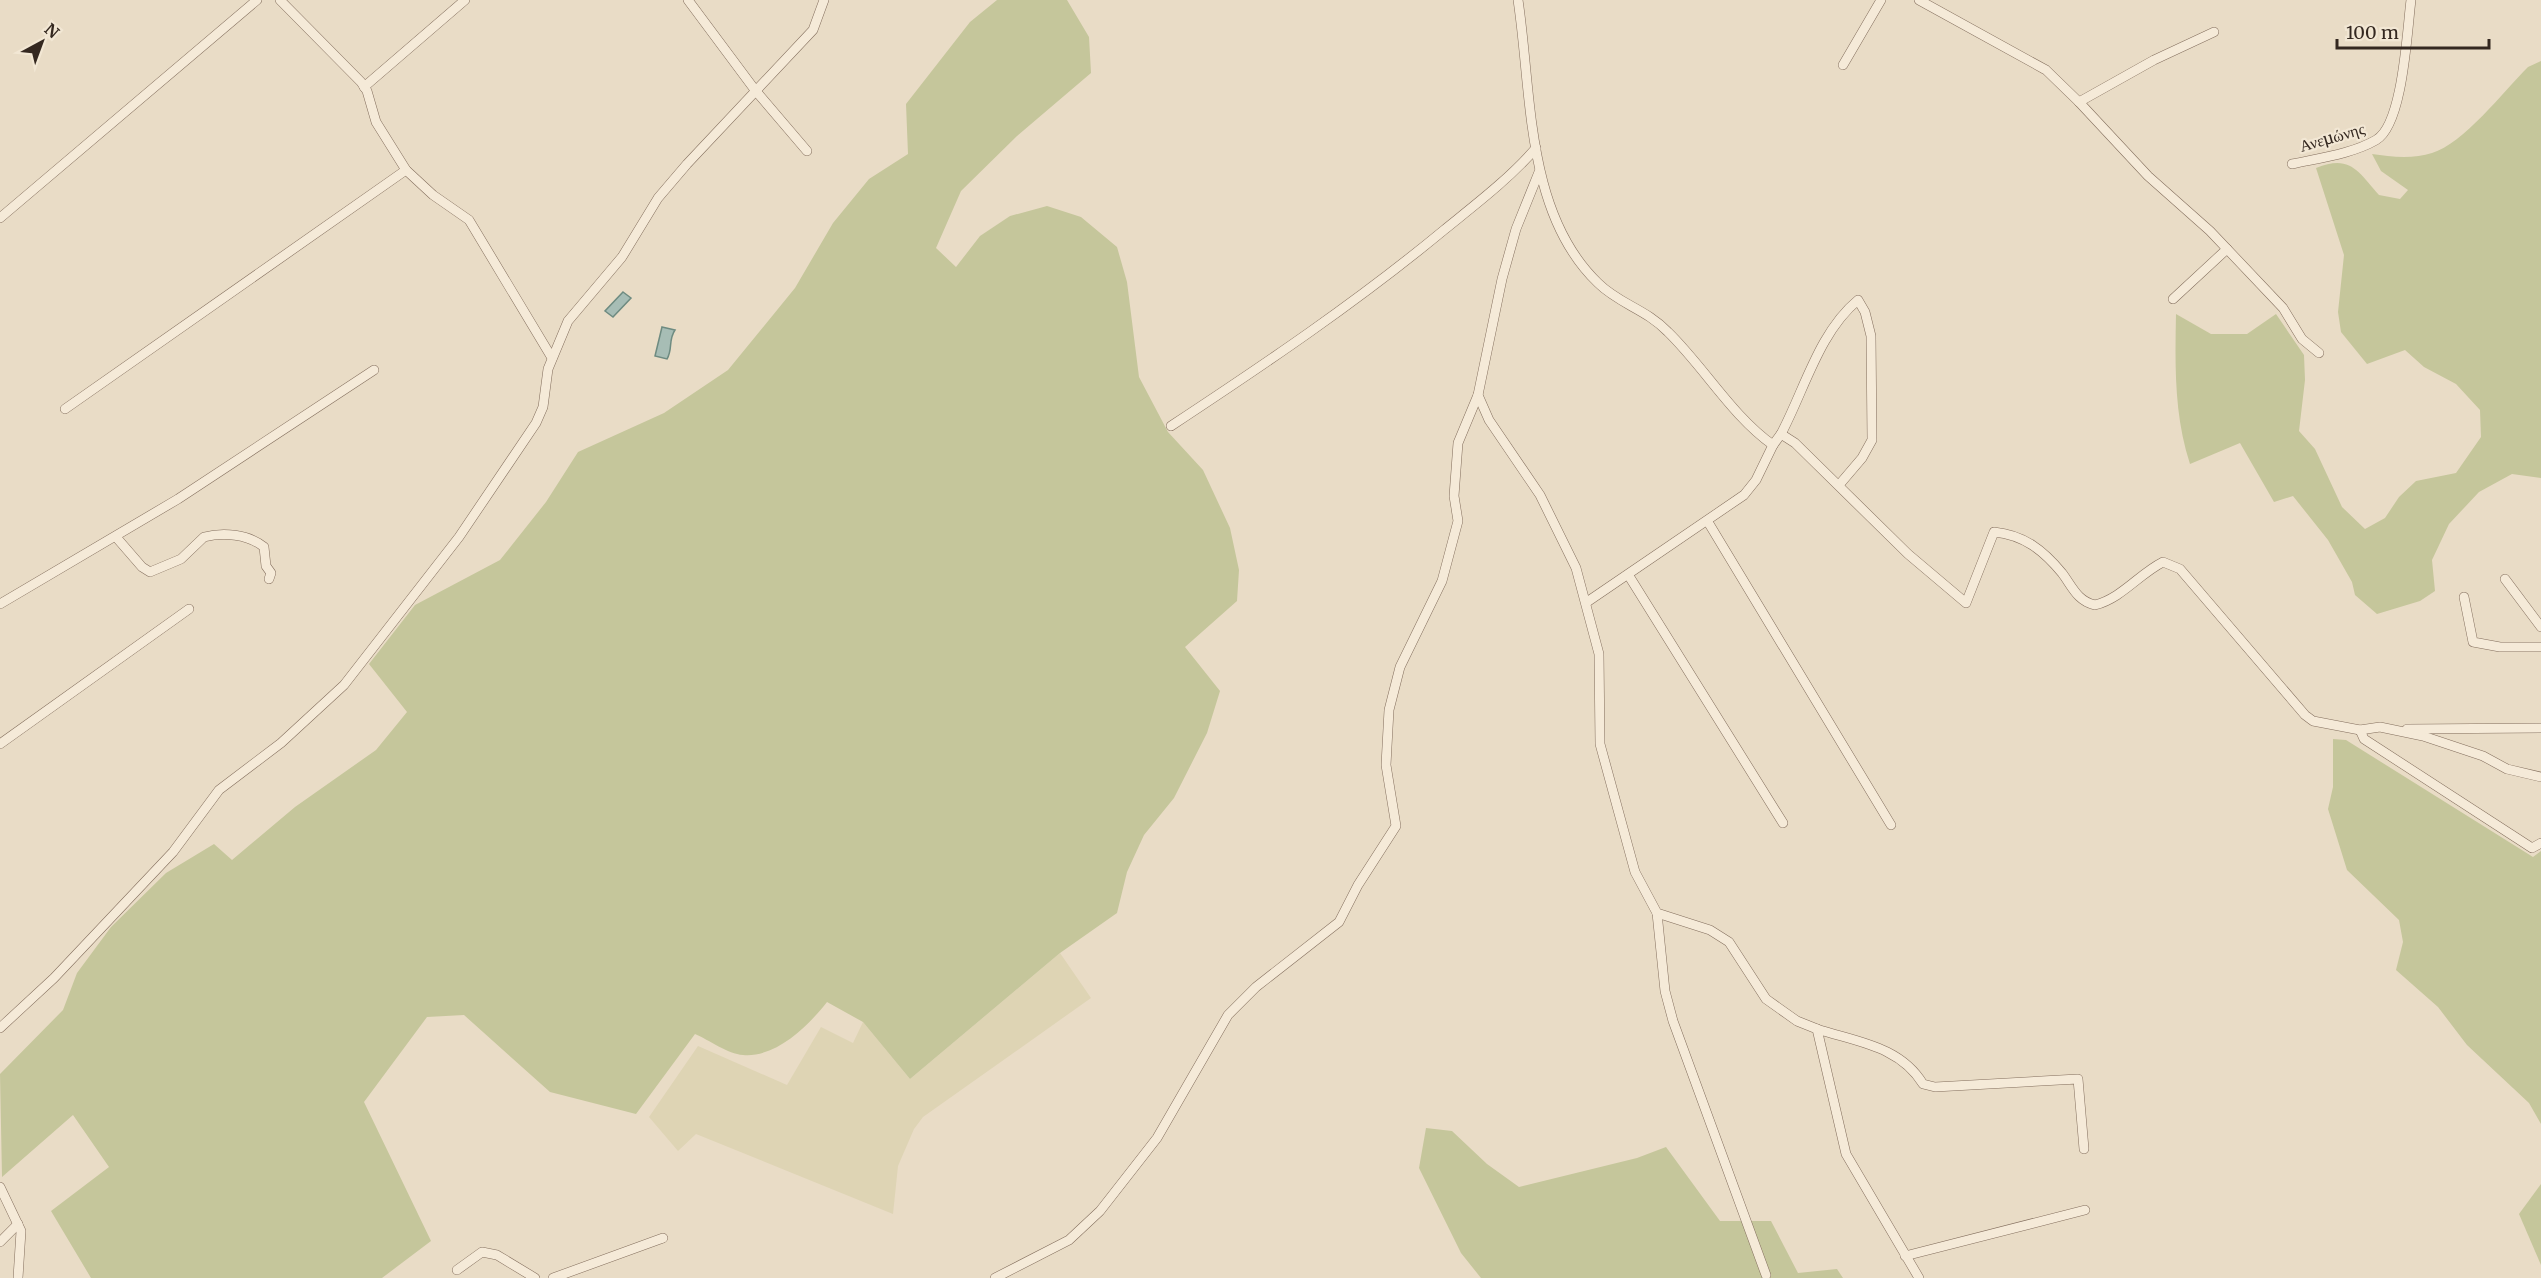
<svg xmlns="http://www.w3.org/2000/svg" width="2541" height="1278" viewBox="0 0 2541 1278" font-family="Merriweather,serif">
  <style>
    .farmland { fill: #ded4b4 }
    .green { fill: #c5c69b }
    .water { fill: #a7bdb5; stroke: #6e8b81; stroke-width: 1.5 }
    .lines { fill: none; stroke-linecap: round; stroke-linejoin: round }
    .street-casing { stroke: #836e5d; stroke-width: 10 }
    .street { stroke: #f5ead8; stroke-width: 9 }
    .labels { text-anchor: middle; stroke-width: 4.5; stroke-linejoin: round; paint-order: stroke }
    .street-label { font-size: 16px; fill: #342820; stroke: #f2e7d4 }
  </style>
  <rect width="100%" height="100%" fill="#e9dcc6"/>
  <path class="farmland" d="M1060 953 1091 998 923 1117 914 1129 898 1166 893 1214 696 1134 678 1151 649 1117 698 1046 787 1085 821 1027 853 1043 863 1022 910 1079Z"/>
  <g class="green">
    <path d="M997 0H1067L1089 37 1091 73 1017 136 961 191 936 248 956 267 980 236 1010 216 1047 206 1081 217 1117 247 1127 282 1139 377 1168 432 1203 470 1230 528 1239 570 1237 601 1185 647 1220 691 1207 733 1174 798 1144 835 1127 872 1117 913 1060 953 910 1079 863 1022 827 1002C808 1026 776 1058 743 1055 728 1054 709 1040 695 1034L636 1114 550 1092 464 1015 427 1017 364 1102 431 1241 382 1278H91L51 1211 109 1167 73 1115 2 1177 0 1074 63 1010 77 973 111 927 166 873 214 844 232 860 295 807 376 750 407 712 369 664 415 605 500 560 546 502 578 452 664 413 728 370 795 288 833 223 869 179 908 154 906 104 970 22Z"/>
    <path d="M2541 61V478L2512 474 2479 492 2449 524 2432 560 2435 591 2420 601 2377 614 2355 595 2352 582 2328 540 2293 496 2274 502 2240 443 2190 464C2174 415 2175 365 2176 314L2211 334H2247L2276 314 2304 355 2305 380 2299 431 2315 449 2342 507 2365 529 2385 518 2399 497 2416 481 2456 473 2481 437 2480 410 2456 384 2424 367 2405 350 2367 364 2341 332 2338 312 2344 255 2316 168C2350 154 2358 171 2379 195L2400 199 2408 190 2381 171 2372 154C2391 157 2414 159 2432 153 2463 144 2504 91 2528 67Z"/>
    <path d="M2333 739 2346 740 2533 857 2541 851V1124L2529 1103 2467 1045 2438 1007 2396 970 2403 942 2399 920 2347 870 2328 809 2333 787Z"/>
    <path d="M1426 1128 1452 1131 1487 1164 1519 1187 1637 1158 1666 1147 1720 1221H1771L1798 1273 1837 1269 1843 1278H1481L1461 1253 1419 1168Z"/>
    <path d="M2541 1184V1265L2519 1214Z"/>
  </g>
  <g class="water">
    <path d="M623 292 631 298 613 317 605 311Z"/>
    <path d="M662 327 675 330C668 340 673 349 667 359L655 356Z"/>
  </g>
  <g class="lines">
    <defs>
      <g id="street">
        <path d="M280 0 361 82 367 91 376 122 406 170 433 195 469 220 552 358"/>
        <path d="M688 0 755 90 807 151"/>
        <path d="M1518 0C1532 92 1525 213 1598 283 1619 304 1646 309 1668 332 1704 367 1732 416 1773 445L1781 434 1795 443 1908 554 1966 603 1994 532C2024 535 2043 550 2062 573 2072 586 2077 601 2095 605 2122 598 2139 574 2163 562L2180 569 2305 715 2313 721 2360 730 2380 727 2423 736 2483 756 2507 769 2541 777"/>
        <path d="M1919 0 2046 70 2079 102 2148 176 2210 231 2283 308 2302 339 2319 353"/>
        <path d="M1843 65 1881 0"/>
        <path d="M364 87 465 0"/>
        <path d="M2079 102 2154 60 2214 32"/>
        <path d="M2292 164C2319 158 2352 154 2376 140 2403 125 2407 31 2411 0"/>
        <path d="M1539 172 1516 229 1502 279 1478 395 1489 420 1540 495 1576 568 1599 654 1600 744 1635 872 1657 913 1710 930 1729 942 1766 999 1797 1021 1817 1029 1846 1154 1919 1278"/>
        <path d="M0 218 257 0"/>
        <path d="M2173 299 2227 249"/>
        <path d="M65 409 406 170"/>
        <path d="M1171 426C1265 364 1357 302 1444 230 1476 204 1509 179 1536 148"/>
        <path d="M1781 434C1804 391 1819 332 1858 300L1865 312 1871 336 1872 440 1862 458 1839 485"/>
        <path d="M1708 522 1891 825"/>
        <path d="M116 537 142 567 150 572 181 559 204 537C223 532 248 534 264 547L266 566 271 573 269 579"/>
        <path d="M1629 576 1783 823"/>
        <path d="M2505 579 2541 627"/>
        <path d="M2464 597 2473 642 2500 647H2541"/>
        <path d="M1587 602 1744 495 1756 480 1773 445"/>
        <path d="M0 604 178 499 374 370"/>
        <path d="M2407 729 2541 728"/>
        <path d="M2360 730 2364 739 2532 848 2541 843"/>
        <path d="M0 744 189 609"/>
        <path d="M1657 913 1665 991 1673 1021 1766 1275"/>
        <path d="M0 1028 54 978 173 852 219 790 281 743 344 685 459 537 536 423 543 407 548 369 568 321 622 257 658 198 687 164 813 30 824 0"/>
        <path d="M1817 1029C1857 1042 1900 1046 1923 1084L1935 1087 2078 1079 2084 1149"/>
        <path d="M0 1187 21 1231 18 1278"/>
        <path d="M0 1242 18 1224"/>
        <path d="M1905 1256 2085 1210"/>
        <path d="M457 1270 482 1252 497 1255 535 1278"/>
        <path d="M553 1278 663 1238"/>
        <path d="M995 1278 1069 1240 1100 1211 1157 1138 1228 1015 1256 987 1339 922 1358 885 1396 826 1386 765 1389 710 1400 667 1442 581 1458 521 1454 496 1458 443 1478 395"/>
      </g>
    </defs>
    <use href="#street" class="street-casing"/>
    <use href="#street" class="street"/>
  </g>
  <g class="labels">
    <g class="street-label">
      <text transform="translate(2332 137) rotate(-16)" y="6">Ανεμώνης</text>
    </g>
  </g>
  <g transform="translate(42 42) rotate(41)" stroke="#f2e7d4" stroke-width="4.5" paint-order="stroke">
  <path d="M0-4.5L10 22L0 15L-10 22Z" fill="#342820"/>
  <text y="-9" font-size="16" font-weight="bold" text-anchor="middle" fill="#342820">N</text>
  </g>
  <path d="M2337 39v9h152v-9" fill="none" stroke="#342820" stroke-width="3"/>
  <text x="2346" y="39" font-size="18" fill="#342820" stroke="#f2e7d4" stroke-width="4.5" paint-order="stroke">100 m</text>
</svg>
